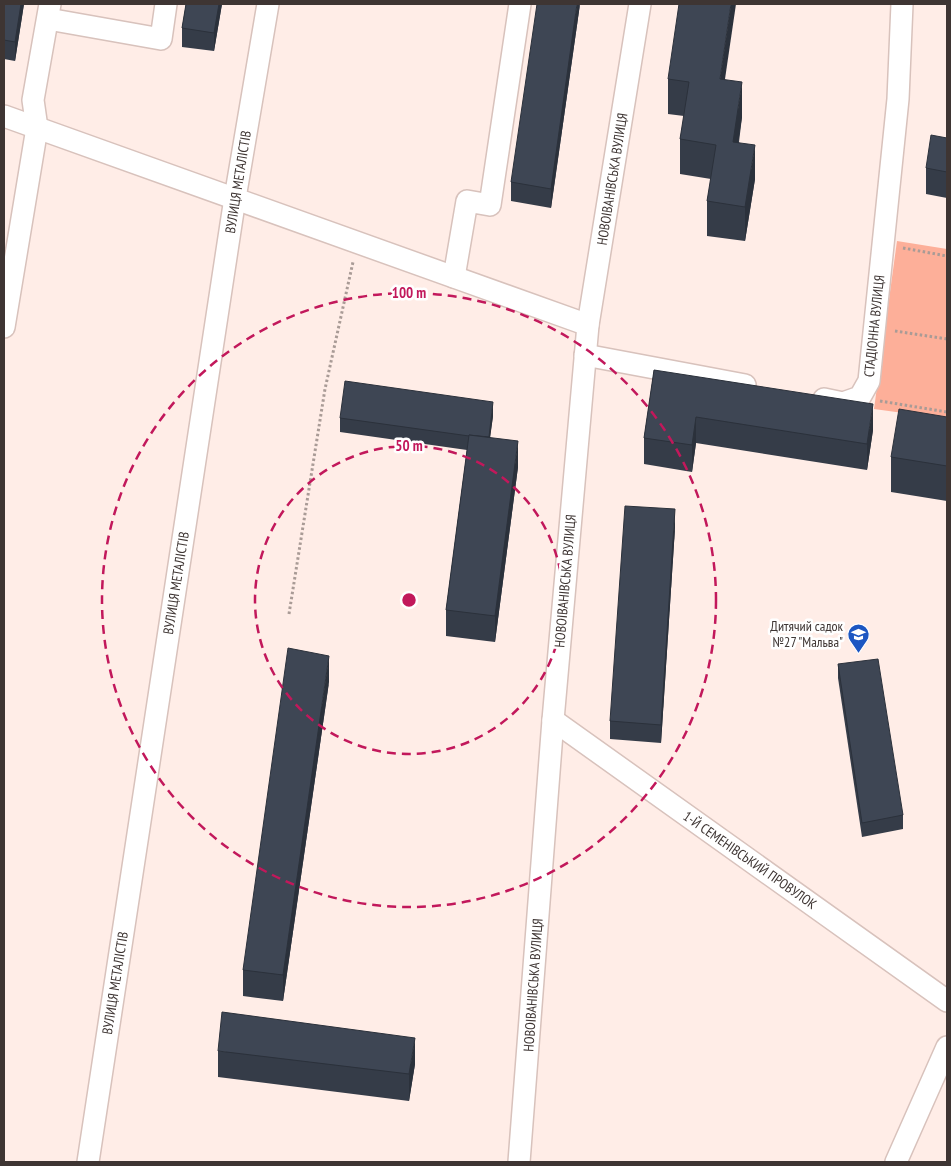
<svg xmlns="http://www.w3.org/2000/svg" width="951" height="1166" viewBox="0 0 951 1166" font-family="'PT Sans Narrow',sans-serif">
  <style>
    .green { fill: #fdaf99 }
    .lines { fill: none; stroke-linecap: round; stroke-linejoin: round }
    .minor-casing { stroke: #d8c2bc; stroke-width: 24 }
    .path { stroke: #a99b96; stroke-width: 3; stroke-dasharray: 2.5 2.5; stroke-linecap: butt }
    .minor { stroke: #fff; stroke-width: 21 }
    .wall { fill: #353c48 }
    .shaded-wall { fill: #2b313b }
    .building { fill: #3e4654; stroke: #2b313b }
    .ring { fill: none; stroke: #c2185b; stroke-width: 2.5; stroke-dasharray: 9 6 }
    .labels { text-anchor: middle; stroke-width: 5; stroke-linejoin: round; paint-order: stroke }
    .street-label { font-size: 14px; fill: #3e3533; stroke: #fff }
    .poi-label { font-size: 14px; fill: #3e3533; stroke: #fff; text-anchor: end }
    .centre { fill: #c2185b; stroke: #fff; stroke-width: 2.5 }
    .ring-label { font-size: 15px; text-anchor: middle; font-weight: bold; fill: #c2185b; stroke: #fff; stroke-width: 5; stroke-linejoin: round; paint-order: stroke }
  </style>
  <rect width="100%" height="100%" fill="#ffede7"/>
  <path class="green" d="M897 241 947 249V419L874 409Z"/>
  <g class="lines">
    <defs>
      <g id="minor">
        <path d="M48 19 161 39 166 4"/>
        <path d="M4 116 588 325"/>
        <path d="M454 277 467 201 490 205 520 4"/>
        <path d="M4 327 37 128 33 100 50 4"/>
        <path d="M585 355 745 385"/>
        <path d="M824 399 843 403 860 397 869 381 898 99 902 4"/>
        <path d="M553 720 947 1001"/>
        <path d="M88 1162 235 198 268 4"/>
        <path d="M519 1162 553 720 588 325 640 4"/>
        <path d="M896 1162 947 1047"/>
      </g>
    </defs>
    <use href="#minor" class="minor-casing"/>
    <g class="path">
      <path d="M903 248 947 256"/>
      <path d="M895 331 947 339"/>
      <path d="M880 401 947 412"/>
      <path d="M289 614 325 389 353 262"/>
    </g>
    <use href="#minor" class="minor"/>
  </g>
  <g class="wall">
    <path d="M4 4H24L15 61 4 59Z"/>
    <path d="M186 4H222L214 51 182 47V28Z"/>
    <path d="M580 4 551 208 511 201V182Z"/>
    <path d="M668 79H725L742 117 739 142 755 179 745 241 707 236V201L711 179 680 174V139L684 116 668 114Z"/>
    <path d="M947 138V198L926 194V168Z"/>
    <path d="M654 370 873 430 867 470 696 443 692 472 644 464V438Z"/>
    <path d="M493 416 490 437 518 467 495 642 446 636V610L467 450 340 432V418Z"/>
    <path d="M947 417V501L891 492V457Z"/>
    <path d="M675 528 661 743 610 739V721Z"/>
    <path d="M838 664 903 815V829L862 837 838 678Z"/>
    <path d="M329 682 283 1001 243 996V970Z"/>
    <path d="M218 1051 415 1064 409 1101 218 1077Z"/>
  </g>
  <g class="shaded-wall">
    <path d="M21 4H24L15 61V42Z"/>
    <path d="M219 4H222L214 51V33Z"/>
    <path d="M577 4H580L551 208V189Z"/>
    <path d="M731 4H736L720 113V79Z"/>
    <path d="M742 82V117L733 176V142Z"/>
    <path d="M755 145V179L745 241V207Z"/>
    <path d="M493 402V416L488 453V439Z"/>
    <path d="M873 404V430L867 470V444Z"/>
    <path d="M696 417V443L692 472V445Z"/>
    <path d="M518 441V467L495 642V616Z"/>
    <path d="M675 509V528L661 743V725Z"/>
    <path d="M329 656V682L283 1001V975Z"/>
    <path d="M415 1038V1064L409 1101V1074Z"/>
  </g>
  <g class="building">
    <path d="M4 4H21L15 42 4 40Z"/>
    <path d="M186 4H219L214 33 182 28Z"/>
    <path d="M537 4H577L551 189 511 182Z"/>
    <path d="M679 4H731L720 79 742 82 733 142 755 145 745 207 707 201 716 145 680 139 689 82 668 79Z"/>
    <path d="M931 135 947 138V172L926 168Z"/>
    <path d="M654 370 873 404 867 444 696 417 692 445 644 438Z"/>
    <path d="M345 381 493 402 489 437 469 435V436L340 418Z"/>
    <path d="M899 409 947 417V466L891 457Z"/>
    <path d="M469 435 518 441 495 616 446 610Z"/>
    <path d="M625 506 675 509 661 725 610 721Z"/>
    <path d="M288 648 329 656 283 975 243 970Z"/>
    <path d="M878 659 903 815 862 823 838 664Z"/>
    <path d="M222 1012 415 1038 409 1074 218 1051Z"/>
  </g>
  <g class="ring">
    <circle cx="409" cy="600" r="154"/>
    <circle cx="409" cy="600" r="307"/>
  </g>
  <defs>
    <symbol id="school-pin" viewBox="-11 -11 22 30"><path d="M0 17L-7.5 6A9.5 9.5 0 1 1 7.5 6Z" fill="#1c56c2" stroke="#fff"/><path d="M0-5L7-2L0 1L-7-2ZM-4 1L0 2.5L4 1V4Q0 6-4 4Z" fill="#fff"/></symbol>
  </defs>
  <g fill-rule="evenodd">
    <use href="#school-pin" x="846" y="622" width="25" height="34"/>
  </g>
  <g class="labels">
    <g class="street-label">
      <text transform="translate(612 179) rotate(-81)" y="5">НОВОІВАНІВСЬКА ВУЛИЦЯ</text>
      <text transform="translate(238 182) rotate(-81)" y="5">ВУЛИЦЯ МЕТАЛІСТІВ</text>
      <text transform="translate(874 326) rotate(-84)" y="5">СТАДІОННА ВУЛИЦЯ</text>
      <text transform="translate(565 581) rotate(-85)" y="5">НОВОІВАНІВСЬКА ВУЛИЦЯ</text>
      <text transform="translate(176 583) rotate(-81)" y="5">ВУЛИЦЯ МЕТАЛІСТІВ</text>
      <text transform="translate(750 860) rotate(35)" y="5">1-Й СЕМЕНІВСЬКИЙ ПРОВУЛОК</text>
      <text transform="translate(115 983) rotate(-81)" y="5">ВУЛИЦЯ МЕТАЛІСТІВ</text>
      <text transform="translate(533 985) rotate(-86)" y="5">НОВОІВАНІВСЬКА ВУЛИЦЯ</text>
    </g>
    <g class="poi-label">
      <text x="843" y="631">Дитячий садок<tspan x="843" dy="16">№27 "Мальва"</tspan></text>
    </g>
  </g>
  <circle cx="409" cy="600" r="8" class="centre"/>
  <g class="ring-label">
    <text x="409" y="298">100 m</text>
    <text x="409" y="451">50 m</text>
  </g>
  <rect width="951" height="1166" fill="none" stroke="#3e3533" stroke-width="10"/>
</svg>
